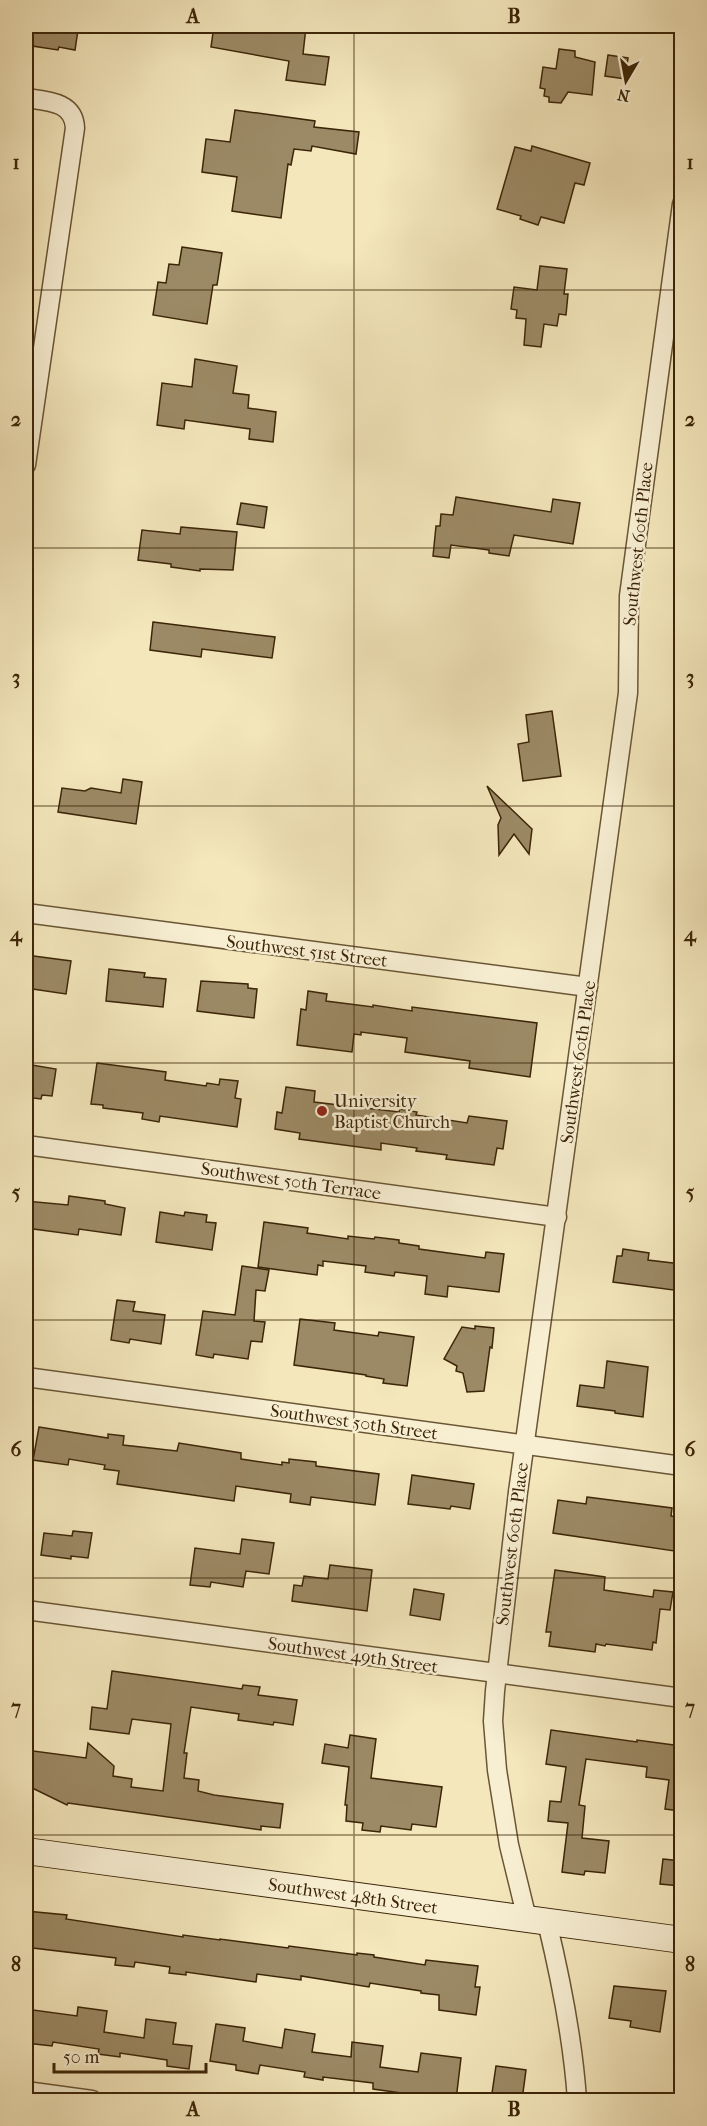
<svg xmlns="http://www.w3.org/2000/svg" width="707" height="2126" viewBox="0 0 707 2126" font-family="'IM FELL French Canon',serif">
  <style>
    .building { fill: #9c8a66; stroke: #3c2508; stroke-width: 1.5 }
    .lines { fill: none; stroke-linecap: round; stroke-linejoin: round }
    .street-casing { stroke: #6a5635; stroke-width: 21 }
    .secondary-casing { stroke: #3c2508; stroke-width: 28 }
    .street { stroke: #f8efd3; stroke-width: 18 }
    .secondary { stroke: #f8efd3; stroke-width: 26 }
    .grid { fill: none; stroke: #3c2508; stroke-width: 1.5; stroke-opacity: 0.55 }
    .poi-dot { fill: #8f2418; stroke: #f8efd3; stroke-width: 2 }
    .labels { text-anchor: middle; stroke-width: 5; stroke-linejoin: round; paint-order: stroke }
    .street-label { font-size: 18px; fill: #3c2508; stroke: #f8efd3 }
    .poi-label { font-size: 18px; fill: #3c2508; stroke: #f8efd3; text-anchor: start }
    .neatline { fill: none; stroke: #3c2508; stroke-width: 2 }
    .grid-label { font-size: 20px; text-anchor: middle; font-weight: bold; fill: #3c2508 }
  </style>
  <rect width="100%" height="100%" fill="#f4e7bc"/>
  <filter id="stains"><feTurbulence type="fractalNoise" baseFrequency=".00333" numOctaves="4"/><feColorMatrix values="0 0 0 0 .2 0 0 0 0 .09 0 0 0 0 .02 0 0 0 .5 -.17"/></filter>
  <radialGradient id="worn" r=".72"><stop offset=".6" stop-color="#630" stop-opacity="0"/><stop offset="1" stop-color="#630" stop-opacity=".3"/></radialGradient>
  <g class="building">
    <path d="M26 26H62L61 28 78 30 75 50 59 47 58 50 26 45Z"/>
    <path d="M214 26 306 27 303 54 329 57 325 85 286 80 289 61 211 47Z"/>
    <path d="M559 49 575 51V57L595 62 592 95 568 92 561 103 549 102V97L544 96 545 89 540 88 543 67 556 69Z"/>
    <path d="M608 55 628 58 625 79 605 76Z"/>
    <path d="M235 110 315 121 314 127 359 132 356 154 312 146 311 151 294 149 291 165 288 164 281 218 232 211 237 177 202 172 206 139 230 142Z"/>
    <path d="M532 146 590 163 584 185 575 183 564 223 541 217 538 225 520 219 521 216 497 209 515 147 531 151Z"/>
    <path d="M182 247 222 253 217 285H213L207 324 153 315 158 282 166 283 169 264 179 265Z"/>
    <path d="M540 266 567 269 564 294H568L566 315 559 314 557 326 544 324 541 347 524 345 526 319 516 318 517 310 511 309 514 287 537 290Z"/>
    <path d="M195 359 237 366 233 393 249 395 248 408 276 412 273 442 249 439 250 429 185 420 184 429 157 425 162 383 192 387Z"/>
    <path d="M456 497 551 512 553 499 580 503 573 544 514 535 509 556 489 553V550L451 545 449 558 433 556 436 526H440L441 514 453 515Z"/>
    <path d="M241 503 267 507 264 528 237 524Z"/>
    <path d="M181 527 237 532 233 570 200 569V571L171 567V564L138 560 142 530 180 534Z"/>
    <path d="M153 622 275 637 272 658 202 649 201 657 150 650Z"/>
    <path d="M552 711 561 776 523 781 518 744 529 742 526 715Z"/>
    <path d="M123 779 142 782 136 824 58 812 62 788 85 791 91 788 121 793Z"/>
    <path d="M487 786 532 829 529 854 514 834 499 855 498 825 501 818Z"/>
    <path d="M26 955 71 961 66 994 26 988Z"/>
    <path d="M109 969 145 973 144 977 166 979 163 1007 106 1001Z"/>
    <path d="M201 981 248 984V988L257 989 254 1018 197 1011Z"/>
    <path d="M308 991 327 994 326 1001 373 1007V1005L412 1011V1007L537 1023 530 1077 469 1068 470 1061 405 1052 407 1038 361 1032V1035L354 1034 352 1052 297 1045 301 1009 306 1010Z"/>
    <path d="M97 1063 166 1072 165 1080 206 1086 207 1083 219 1085 220 1079 238 1081 235 1098 241 1099 237 1127 160 1116 159 1122 142 1119 143 1113 103 1108V1105L91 1104Z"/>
    <path d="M26 1064 56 1069 52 1096 42 1095 41 1099 26 1097Z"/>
    <path d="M286 1087 315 1091 314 1102 399 1112 400 1109 417 1112 416 1115 467 1123 469 1116 507 1121 503 1149 497 1148 494 1165 446 1159 447 1155 416 1151 417 1148 381 1143V1150L299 1139 300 1133 275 1129 277 1112 282 1113Z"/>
    <path d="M69 1196 105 1201V1204L125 1208 121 1235 79 1229 78 1235 26 1228V1201L68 1205Z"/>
    <path d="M160 1212 184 1216 185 1212 207 1215 206 1222 216 1223 212 1250 156 1242Z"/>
    <path d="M264 1222 308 1228 307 1233 348 1239V1236L374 1239 375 1237 399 1240V1243L419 1246V1249L485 1258 486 1252 504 1254 499 1292 448 1286 447 1297 425 1294 427 1276 395 1272 394 1276 365 1272 366 1266 323 1261V1266L318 1265 317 1275 258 1267Z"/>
    <path d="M623 1249 649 1253 648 1260 681 1264V1291L613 1282 617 1256H622Z"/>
    <path d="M242 1266 269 1270 265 1291 256 1290 254 1321 265 1322 262 1342 251 1341 248 1359 214 1354 213 1358 196 1355 203 1311 235 1315Z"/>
    <path d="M117 1300 135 1302 133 1311 165 1315 161 1344 130 1339 129 1343 111 1340Z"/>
    <path d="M300 1319 335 1323 334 1330 378 1336 379 1332 414 1337 407 1386 383 1383 384 1379 366 1376V1375L294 1365Z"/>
    <path d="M475 1326 494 1328 492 1348 490 1347 484 1391 467 1392 463 1373 456 1371 457 1366 444 1359 462 1327 475 1329Z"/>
    <path d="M607 1361 648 1367 643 1417 615 1413V1411L577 1406 580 1385 604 1388Z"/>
    <path d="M39 1427 108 1438V1434L124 1436 123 1445 177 1451 179 1443 241 1453V1459L282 1465V1462L289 1463V1459L316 1462V1466L379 1474 375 1505 311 1497 310 1505 290 1502 291 1494 236 1486 234 1501 117 1484 119 1471 104 1469 105 1465 69 1459 68 1465 33 1460Z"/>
    <path d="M412 1475 474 1484 470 1509 451 1506 450 1509 408 1504Z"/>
    <path d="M587 1497 672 1508 671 1516 681 1518V1552L553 1533 558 1500 586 1504Z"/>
    <path d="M73 1531 92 1533 88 1558 71 1556V1559L41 1555 44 1533 72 1536Z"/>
    <path d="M242 1539 274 1543 269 1574 246 1571 243 1587 211 1582 210 1587 190 1585 195 1548 240 1554Z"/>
    <path d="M330 1565 372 1570 367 1611 292 1601 294 1585 302 1586 304 1576 328 1579Z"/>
    <path d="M555 1570 605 1577 604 1590 653 1597 654 1590 673 1592 670 1610 660 1609 656 1643 653 1642 652 1650 606 1644 605 1646 596 1644 595 1652 549 1646 551 1632H546Z"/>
    <path d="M414 1589 444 1594 440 1620 410 1615Z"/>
    <path d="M112 1671 242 1689 243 1685 260 1687 258 1695 297 1700 293 1725 274 1722 273 1725 238 1720 239 1714 191 1707 184 1753H187L184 1778 199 1780 198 1791 214 1795 283 1804 280 1828 261 1826V1830L68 1803 67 1805 26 1785V1750L86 1758 88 1743 114 1766 113 1776 132 1779 131 1787 163 1791 171 1724 132 1719 129 1734 90 1729 92 1707 107 1709Z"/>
    <path d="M551 1730 637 1742V1740L681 1746V1811L665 1809 669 1780 646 1777 647 1767 586 1759 579 1805 585 1806 582 1838 609 1841 605 1873 585 1871 584 1875 562 1872 568 1823 548 1821 550 1801 561 1802 566 1767 546 1764Z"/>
    <path d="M350 1735 376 1739 371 1778 442 1787 436 1827 412 1824 411 1830 381 1826 380 1832 362 1830 363 1823 346 1821 347 1805H345L349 1767 322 1763 325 1744 348 1748Z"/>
    <path d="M663 1859 681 1861V1886L660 1884Z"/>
    <path d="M26 1911 67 1915 66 1919 183 1937V1935L220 1940V1939L288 1948 289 1946 357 1955V1953L374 1955V1957L425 1965 426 1960 478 1966 475 1987H480L476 2015 439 2010V1995L421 1993V1991L370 1983 369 1987 301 1976V1980L257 1974 256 1982 186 1972V1975L169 1973 170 1967 135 1962 134 1967 115 1965 116 1958 33 1948V1944L26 1943Z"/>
    <path d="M614 1986 666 1991 660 2032 630 2027 631 2021 609 2018Z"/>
    <path d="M78 2007 107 2011 104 2032 144 2038 146 2019 176 2023 173 2044 192 2046 189 2069 167 2066V2060L120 2053V2057L98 2054 99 2049 53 2042 52 2046 26 2043V2009L77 2016Z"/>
    <path d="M216 2024 245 2028 243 2041 282 2048 285 2029 315 2034 312 2052 351 2057 352 2042 383 2046 380 2067 418 2072 421 2053 461 2058 456 2100 415 2098 416 2095 373 2089V2083L323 2077V2080L304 2077 305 2072 260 2065 258 2074 236 2070V2065L210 2061Z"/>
    <path d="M496 2066 526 2070 522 2100H491Z"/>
  </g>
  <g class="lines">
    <defs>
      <g id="street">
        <path d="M26 98C46 101 74 101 75 128L26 465"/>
        <path d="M26 913 588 987"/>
        <path d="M26 1145 557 1217"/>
        <path d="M26 1377 682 1466"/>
        <path d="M26 1610 682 1698"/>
        <path d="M527 1919 509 1845 497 1770 493 1721 495 1691 518 1492 628 693 629 596 682 204"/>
        <path d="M547 1922C561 1980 573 2040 577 2100"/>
        <path d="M26 2091 92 2100"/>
      </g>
      <path id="secondary" d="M26 1851 682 1940"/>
    </defs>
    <use href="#street" class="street-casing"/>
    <use href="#secondary" class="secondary-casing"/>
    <use href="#street" class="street"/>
    <use href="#secondary" class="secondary"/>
  </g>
  <path class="grid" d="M354 26V2100M26 290H682M26 548H682M26 806H682M26 1063H682M26 1320H682M26 1578H682M26 1835H682"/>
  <circle class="poi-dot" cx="322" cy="1111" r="6"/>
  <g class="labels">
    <g class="street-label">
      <text transform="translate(638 544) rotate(-84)" y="6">Southwest 60th Place</text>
      <text transform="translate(307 951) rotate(7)" y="6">Southwest 51st Street</text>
      <text transform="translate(578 1062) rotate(-82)" y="6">Southwest 60th Place</text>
      <text transform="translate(291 1181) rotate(8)" y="6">Southwest 50th Terrace</text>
      <text transform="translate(354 1422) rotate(8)" y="6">Southwest 50th Street</text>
      <text transform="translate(512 1544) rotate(-83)" y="6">Southwest 60th Place</text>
      <text transform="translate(353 1655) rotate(8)" y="6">Southwest 49th Street</text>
      <text transform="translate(353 1896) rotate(8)" y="6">Southwest 48th Street</text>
    </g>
    <g class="poi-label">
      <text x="334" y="1107">University<tspan x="334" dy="21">Baptist Church</tspan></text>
    </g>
  </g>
  <rect width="707" height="2126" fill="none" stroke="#f4e7bc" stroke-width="66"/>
  <g transform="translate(626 81) rotate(190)" stroke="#f8efd3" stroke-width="4.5" paint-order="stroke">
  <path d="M0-4.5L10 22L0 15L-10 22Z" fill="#3c2508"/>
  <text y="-9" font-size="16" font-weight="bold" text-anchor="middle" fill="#3c2508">N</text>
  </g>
  <path d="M54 2063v9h152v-9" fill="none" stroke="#3c2508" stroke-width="3"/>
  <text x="63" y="2063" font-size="18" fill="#3c2508" stroke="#f8efd3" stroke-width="4.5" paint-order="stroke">50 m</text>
  <rect x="33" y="33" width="641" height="2060" class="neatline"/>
  <g class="grid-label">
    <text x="193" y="23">A</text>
    <text x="514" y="23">B</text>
    <text x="16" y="169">1</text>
    <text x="690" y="169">1</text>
    <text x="16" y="426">2</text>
    <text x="690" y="426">2</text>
    <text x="16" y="684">3</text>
    <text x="690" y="684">3</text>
    <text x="16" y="941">4</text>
    <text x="690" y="941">4</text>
    <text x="16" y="1199">5</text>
    <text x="690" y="1199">5</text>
    <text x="16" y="1456">6</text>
    <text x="690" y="1456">6</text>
    <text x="16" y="1714">7</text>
    <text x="690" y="1714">7</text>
    <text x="16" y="1971">8</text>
    <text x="690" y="1971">8</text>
    <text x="193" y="2116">A</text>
    <text x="514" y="2116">B</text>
  </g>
  <rect width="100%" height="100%" filter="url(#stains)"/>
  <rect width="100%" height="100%" fill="url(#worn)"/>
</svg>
